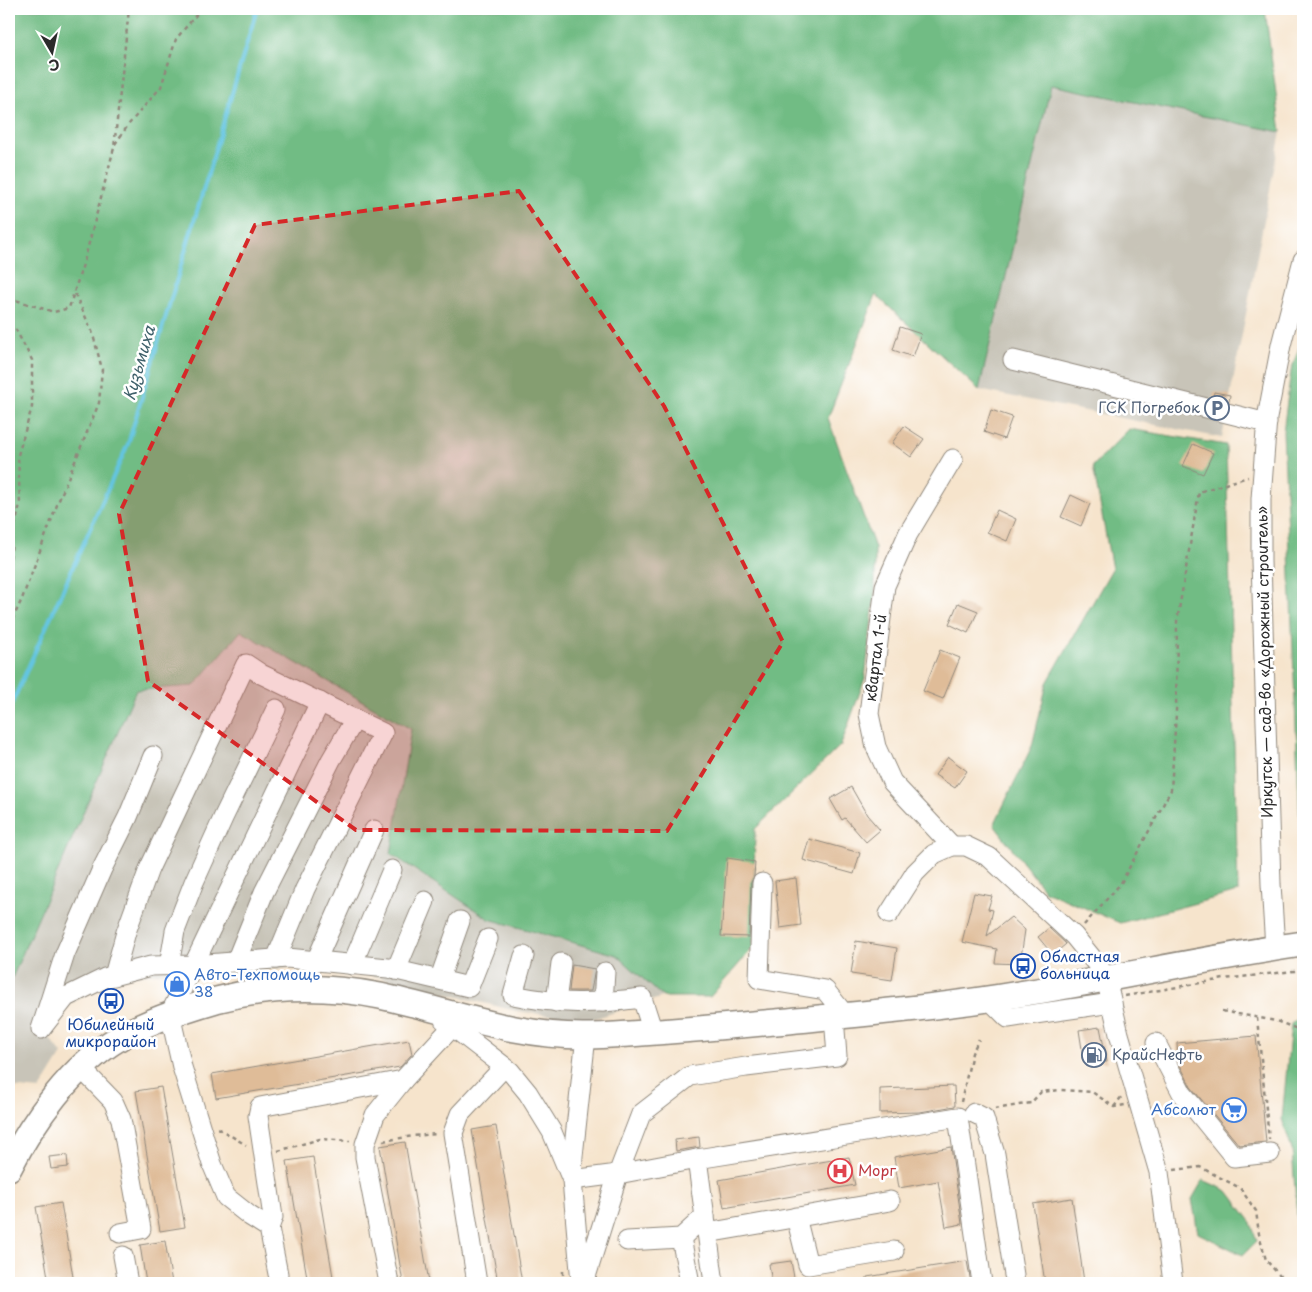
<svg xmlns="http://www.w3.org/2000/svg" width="1312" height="1292" viewBox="0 0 1312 1292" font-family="'Playpen Sans',sans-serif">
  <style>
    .industrial { fill: #c8c4b8 }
    .forest { fill: #71bc84; stroke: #4e7458 }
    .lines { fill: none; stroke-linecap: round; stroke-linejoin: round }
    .stream { stroke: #64c5e2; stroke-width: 4 }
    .building { fill: #dfbc98 }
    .minor-casing { stroke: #90887c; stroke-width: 21 }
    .major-casing { stroke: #90887c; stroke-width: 28 }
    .path { stroke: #90887c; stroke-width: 2.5; stroke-dasharray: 4 4; stroke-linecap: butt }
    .minor { stroke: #fff; stroke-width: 19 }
    .major { stroke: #fff; stroke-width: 25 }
    .marked { fill: #d62828; fill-opacity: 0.2; stroke: #d62828; stroke-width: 4; stroke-dasharray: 10 6; stroke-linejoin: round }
    .labels { text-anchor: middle; stroke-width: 5; stroke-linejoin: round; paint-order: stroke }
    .service-label { font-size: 15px; fill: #4e5e75; stroke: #fff; text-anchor: end }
    .street-label { font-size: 15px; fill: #2b2b2b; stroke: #fff }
    .transit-label { font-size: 15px; fill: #164399; stroke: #fff; text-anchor: start }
    .shop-label { font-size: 15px; fill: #366cbe; stroke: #fff; text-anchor: start }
    .health-label { font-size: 15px; fill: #be3a42; stroke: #fff; text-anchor: start }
    .water-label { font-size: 16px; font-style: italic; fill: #3f616b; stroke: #fff }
  </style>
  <rect width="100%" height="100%" fill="#fff"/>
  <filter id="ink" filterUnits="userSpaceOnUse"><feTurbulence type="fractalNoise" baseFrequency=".02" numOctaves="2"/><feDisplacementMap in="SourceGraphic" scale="10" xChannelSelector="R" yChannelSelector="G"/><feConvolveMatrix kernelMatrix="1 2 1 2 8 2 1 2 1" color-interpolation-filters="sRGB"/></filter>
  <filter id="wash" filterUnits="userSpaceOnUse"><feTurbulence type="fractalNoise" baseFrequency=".0096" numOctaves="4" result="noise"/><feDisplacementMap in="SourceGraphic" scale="20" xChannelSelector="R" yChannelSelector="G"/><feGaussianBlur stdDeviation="1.12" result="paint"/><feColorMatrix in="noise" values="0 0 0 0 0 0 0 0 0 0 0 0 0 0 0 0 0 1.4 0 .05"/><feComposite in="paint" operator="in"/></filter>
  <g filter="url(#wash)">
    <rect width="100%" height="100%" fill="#f6e4cc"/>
    <g class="industrial">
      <path d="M1051 84 1281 132 1222 438 979 390Z"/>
      <path d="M240 630 411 729 391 855 489 919 617 955 663 997 590 1020 516 1011 354 971 297 967 233 974 155 973 122 978 71 1003 42 1028 62 1054 40 1090 9 1087V985L136 690 194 686Z"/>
    </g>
    <g class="forest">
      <path d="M9 9H1265L1281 132 1051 85 979 390 876 295 828 418 875 548V592L865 678 841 745 755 829 753 948 710 997H663L617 955 489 919 391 854 411 729 241 631 194 686 136 690 9 985Z"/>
      <path d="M1303 336V902L1289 551 1283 432 1291 371Z"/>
      <path d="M1129 429 1226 445 1238 892 1120 923 1045 891 994 825 1032 746 1047 683 1112 569 1093 466Z"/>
      <path d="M1303 1013V1269H1301L1292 1150 1282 1119 1291 1024Z"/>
      <path d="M1203 1180 1228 1191 1250 1220 1257 1241 1243 1255 1198 1233 1192 1199Z"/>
    </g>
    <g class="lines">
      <path class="stream" d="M9 710 128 444 257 9"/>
    </g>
    <g id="blocks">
      <g class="building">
        <path d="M900 327 921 334 913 357 893 350Z"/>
        <path d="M1214 392 1230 395 1229 402 1213 398Z"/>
        <path d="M991 410 1012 417 1004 439 984 432Z"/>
        <path d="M904 426 924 439 911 457 892 443Z"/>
        <path d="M1193 444 1213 453 1203 474 1183 466Z"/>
        <path d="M1071 495 1090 504 1081 526 1061 517Z"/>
        <path d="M997 510 1016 519 1007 541 987 532Z"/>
        <path d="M958 603 978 611 968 633 949 624Z"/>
        <path d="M940 650 960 658 943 699 923 691Z"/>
        <path d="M948 757 967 771 955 788 935 775Z"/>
        <path d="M851 787 867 815 880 830 866 842 845 818 842 820 830 799Z"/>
        <path d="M809 839 860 853 854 874 803 860Z"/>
        <path d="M727 858 755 862 754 876 751 883 749 937 721 936Z"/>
        <path d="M796 878 801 925 780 928 775 881Z"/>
        <path d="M974 893 992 896 988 909 993 910 987 936 1011 917 1025 930 1020 964 995 963 997 949 962 942Z"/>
        <path d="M1049 928 1066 944 1053 955 1038 937Z"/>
        <path d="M856 941 897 948 892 980 851 974Z"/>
        <path d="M572 965 595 969 591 991H569Z"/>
        <path d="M1100 1027 1107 1062H1084L1079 1030Z"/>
        <path d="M1256 1036 1266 1142 1239 1145 1191 1087 1178 1061 1177 1043Z"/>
        <path d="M409 1040 412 1054 400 1067 216 1098 212 1074Z"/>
        <path d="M954 1086 955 1106 920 1112 880 1113V1089Z"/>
        <path d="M161 1087 185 1227 160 1231 136 1091Z"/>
        <path d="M496 1126 522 1283H498L472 1130Z"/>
        <path d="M699 1137 700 1147 676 1151 675 1140Z"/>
        <path d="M405 1142 429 1282 419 1283H403L380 1146Z"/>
        <path d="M951 1147 962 1224 946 1227 938 1181 899 1188 894 1157Z"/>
        <path d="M67 1155 68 1167 51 1169 49 1157Z"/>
        <path d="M313 1157 334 1283H308L287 1161Z"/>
        <path d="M849 1157 855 1185 724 1208 719 1180Z"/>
        <path d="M1072 1198 1084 1282 1045 1283 1033 1204Z"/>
        <path d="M61 1203 74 1283H49L36 1207Z"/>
        <path d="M165 1241 172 1283H146L140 1245Z"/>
        <path d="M791 1261 795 1283H772L769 1264Z"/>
        <path d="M967 1261 971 1283H867V1277Z"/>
      </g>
    </g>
  </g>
  <g filter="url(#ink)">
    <use href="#blocks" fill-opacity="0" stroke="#90887c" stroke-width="1"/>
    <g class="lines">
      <defs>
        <g id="minor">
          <path d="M1013 360 1267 423"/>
          <path d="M153 756 128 817 102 869 65 954 41 1029 66 997 105 978 151 966 194 965 287 958 388 968 469 987 488 939"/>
          <path d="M952 846 892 782 876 747 869 714 885 586 908 534 953 459"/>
          <path d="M762 883 759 979 825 990 845 1015"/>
          <path d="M889 914 915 873 934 854 952 846H966L989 857 1074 936 1096 963 1106 978 1119 1034 1159 1172 1173 1283"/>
          <path d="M1275 948 1271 884 1261 561V499L1267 418 1281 345 1303 260"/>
          <path d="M524 956 513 995C560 1005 594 1004 642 998L653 1032"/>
          <path d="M236 961 264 892 331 760 355 719"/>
          <path d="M316 961 374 830"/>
          <path d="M352 965 392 870"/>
          <path d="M169 966 175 931 194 882 224 816 276 709"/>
          <path d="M396 970 425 901"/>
          <path d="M114 976 126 932 149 869 246 664 261 674 383 733 305 889 276 959"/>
          <path d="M440 978 460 921"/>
          <path d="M989 999 1008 1018 1112 1003"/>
          <path d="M556 1002 561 963"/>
          <path d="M603 1002 605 972"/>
          <path d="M444 1020 510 1071 528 1093 552 1132 572 1180 581 1282"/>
          <path d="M586 1036 573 1156 572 1180 618 1174 697 1159 714 1283"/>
          <path d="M1156 1043 1182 1093 1234 1157 1270 1153"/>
          <path d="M80 1067 113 1101 121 1119 141 1229 120 1233"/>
          <path d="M974 1113 984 1118 995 1154 1014 1275"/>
          <path d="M697 1159 958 1117 982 1283"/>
          <path d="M796 1217 808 1265 894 1251"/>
          <path d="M269 1228 273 1217 258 1116 260 1107 403 1080 453 1026"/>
          <path d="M707 1233 890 1201"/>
          <path d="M681 1238 690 1283"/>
          <path d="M627 1241 681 1238 705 1216"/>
          <path d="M123 1256 128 1283"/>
          <path d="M278 1274 269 1228 250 1216 226 1197 212 1164 182 1067 170 1014 320 702"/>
          <path d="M389 1283 365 1157V1144L375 1115 403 1080"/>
          <path d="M477 1283 453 1133 460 1114 504 1067"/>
          <path d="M584 1283 618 1174 641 1114 690 1076 746 1067 837 1056 834 1017"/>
        </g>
        <path id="major" d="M9 1168C33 1120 72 1066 119 1038 147 1021 185 1009 216 1000 270 986 325 985 380 996 450 1011 518 1038 590 1036 652 1034 714 1027 776 1022 861 1014 947 1007 1031 992 1122 977 1212 957 1303 944"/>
      </defs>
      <use href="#minor" class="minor-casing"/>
      <use href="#major" class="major-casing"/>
      <g class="path">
        <path d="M115 144 129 124 161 87 176 39 201 9"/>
        <path d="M9 298 54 312 69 308 85 258 114 148 129 9"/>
        <path d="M9 324 16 330 32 360V407L18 455 20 504 12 540 9 571"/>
        <path d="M9 627 22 599 57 505 99 403 102 369 92 331 75 294"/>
        <path d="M1084 925 1121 883 1171 790 1176 714 1177 621 1199 492 1248 477"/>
        <path d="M1125 996 1224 979 1303 970"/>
        <path d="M1222 1011 1276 1021 1303 1031"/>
        <path d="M1257 1018 1269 1139"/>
        <path d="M961 1102 972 1053 979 1039"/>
        <path d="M1114 1107 1122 1096"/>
        <path d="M995 1109 1031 1103 1041 1092 1060 1090 1092 1092 1114 1107 1125 1105"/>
        <path d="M218 1128 246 1145"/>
        <path d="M383 1141 413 1136 437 1134"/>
        <path d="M278 1151 320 1139 350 1141"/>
        <path d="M1174 1170 1200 1167 1240 1188 1256 1211 1259 1234 1266 1260 1286 1283"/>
        <path d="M563 1271V1283"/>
      </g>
      <use href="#minor" class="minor"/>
      <use href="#major" class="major"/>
    </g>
  </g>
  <path class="marked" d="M519 191 664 406 783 642 667 831 356 830 148 681 119 514 255 225Z"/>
  <defs>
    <symbol id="parking-ring" viewBox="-11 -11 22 22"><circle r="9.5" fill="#fff" stroke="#5c6f8a" stroke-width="1.5"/><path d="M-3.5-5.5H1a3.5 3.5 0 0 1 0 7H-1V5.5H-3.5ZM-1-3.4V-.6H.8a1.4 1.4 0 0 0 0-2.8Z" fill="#5c6f8a"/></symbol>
    <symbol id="bus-ring" viewBox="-11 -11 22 22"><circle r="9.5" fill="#fff" stroke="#1a4fb4" stroke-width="1.5"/><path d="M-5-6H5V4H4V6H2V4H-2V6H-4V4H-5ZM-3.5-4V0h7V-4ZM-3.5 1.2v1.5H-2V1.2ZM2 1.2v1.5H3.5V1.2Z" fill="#1a4fb4"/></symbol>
    <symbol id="shop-ring" viewBox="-11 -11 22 22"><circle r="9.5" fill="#fff" stroke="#3f7fe0" stroke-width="1.5"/><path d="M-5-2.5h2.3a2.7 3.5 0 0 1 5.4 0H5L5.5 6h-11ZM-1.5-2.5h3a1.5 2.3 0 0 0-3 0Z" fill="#3f7fe0"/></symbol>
    <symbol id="fuel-ring" viewBox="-11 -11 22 22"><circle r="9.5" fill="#fff" stroke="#5c6f8a" stroke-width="1.5"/><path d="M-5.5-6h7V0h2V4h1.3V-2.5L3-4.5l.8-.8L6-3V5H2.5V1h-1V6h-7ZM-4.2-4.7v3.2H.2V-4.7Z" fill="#5c6f8a"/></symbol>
    <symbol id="supermarket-ring" viewBox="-11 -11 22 22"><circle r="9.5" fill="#fff" stroke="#3f7fe0" stroke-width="1.5"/><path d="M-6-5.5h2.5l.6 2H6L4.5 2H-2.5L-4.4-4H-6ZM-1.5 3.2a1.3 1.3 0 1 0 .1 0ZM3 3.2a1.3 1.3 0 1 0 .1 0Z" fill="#3f7fe0"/></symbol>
    <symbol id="hospital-ring" viewBox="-11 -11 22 22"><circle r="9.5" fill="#fff" stroke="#e0444e" stroke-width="1.5"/><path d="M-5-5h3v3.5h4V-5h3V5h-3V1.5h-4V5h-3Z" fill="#e0444e"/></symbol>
  </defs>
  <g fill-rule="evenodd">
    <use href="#parking-ring" x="1203" y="394" width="28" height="28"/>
    <use href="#bus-ring" x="1009" y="952" width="28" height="28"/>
    <use href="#shop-ring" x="163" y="970" width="28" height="28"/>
    <use href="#bus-ring" x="97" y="987" width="28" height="28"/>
    <use href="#fuel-ring" x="1080" y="1041" width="28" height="28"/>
    <use href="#supermarket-ring" x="1220" y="1096" width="28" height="28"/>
    <use href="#hospital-ring" x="826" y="1157" width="28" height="28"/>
  </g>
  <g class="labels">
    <g class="service-label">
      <text x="1200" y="413">ГСК Погребок</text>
      <text x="1112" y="1060" text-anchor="start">КрайсНефть</text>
    </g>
    <g class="street-label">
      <text transform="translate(876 658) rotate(-83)" y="5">квартал 1-й</text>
      <text transform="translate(1265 662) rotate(-91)" y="5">Иркутск — сад-во «Дорожный строитель»</text>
    </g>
    <g class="transit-label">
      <text x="1040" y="962">Областная<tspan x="1040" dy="17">больница</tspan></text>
      <text x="111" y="1030" text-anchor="middle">Юбилейный<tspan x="111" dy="17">микрорайон</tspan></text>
    </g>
    <g class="shop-label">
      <text x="194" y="980">Авто-Техпомощь<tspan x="194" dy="17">38</tspan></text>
      <text x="1216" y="1115" text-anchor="end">Абсолют</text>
    </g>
    <g class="health-label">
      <text x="858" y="1176">Морг</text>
    </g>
    <g class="water-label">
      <text transform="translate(139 363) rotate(-74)" y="6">Кузьмиха</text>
    </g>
  </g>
  <rect width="1312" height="1292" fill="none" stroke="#fff" stroke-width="30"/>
  <g transform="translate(52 52) rotate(171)" stroke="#ffffff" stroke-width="4" paint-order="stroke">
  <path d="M0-4L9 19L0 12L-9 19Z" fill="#2b2b2b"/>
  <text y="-8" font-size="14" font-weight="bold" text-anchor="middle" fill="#2b2b2b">С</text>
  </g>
</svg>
